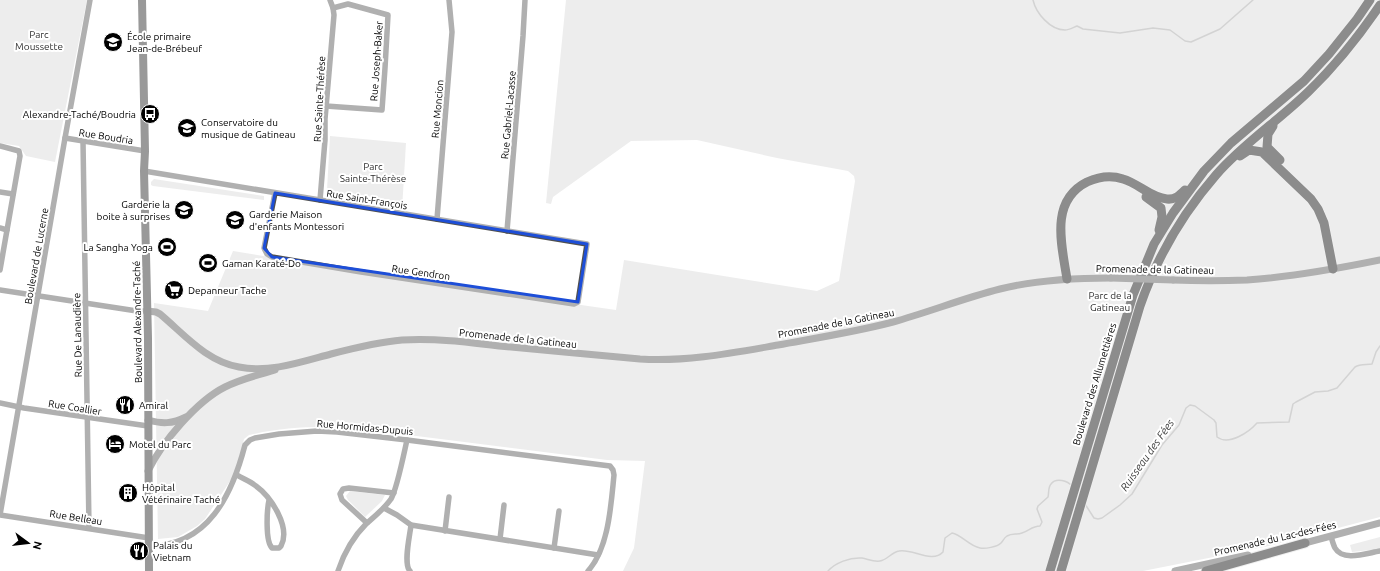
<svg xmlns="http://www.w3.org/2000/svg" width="1380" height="571" viewBox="0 0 1380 571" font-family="Ubuntu,sans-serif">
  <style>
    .green { fill: #d7d7d7 }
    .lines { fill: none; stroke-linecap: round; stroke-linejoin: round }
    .stream { stroke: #9e9e9e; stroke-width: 1.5 }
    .trunk-casing { stroke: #dbdbdb; stroke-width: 11 }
    .minor { stroke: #505050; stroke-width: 5.5 }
    .tertiary { stroke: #505050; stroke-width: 7 }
    .secondary { stroke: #1d1d1d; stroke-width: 8 }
    .trunk { stroke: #000; stroke-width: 9 }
    .tertiary-bridge { stroke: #505050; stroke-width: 7 }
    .marked { fill: none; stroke: #1d4ed8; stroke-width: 3; stroke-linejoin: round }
    .labels { text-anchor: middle; stroke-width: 4; stroke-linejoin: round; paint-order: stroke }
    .park-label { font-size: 10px; fill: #2e2e2e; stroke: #fff }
    .poi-label { font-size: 10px; fill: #000; stroke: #fff; text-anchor: start }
    .street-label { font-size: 10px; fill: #000; stroke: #fff }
    .water-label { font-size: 11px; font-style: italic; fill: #3f3f3f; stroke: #fff }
  </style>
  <rect width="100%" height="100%" fill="#fff"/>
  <g class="green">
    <path d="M0 0H87L55 162 26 156 19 146 0 143Z"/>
    <path d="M566 0H1380V517L1269 546 1143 571H623L634 548 645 461 607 460 353 428C317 426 284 427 249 435L244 439 236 472 205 519 197 526 178 537 158 539 154 303 208 311 233 251 434 284 616 310 624 260 817 291 839 281 855 181 854 176 848 171 777 158 697 140 631 141 553 197 551 204 546 203Z"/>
    <path d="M330 136 406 143 402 210 330 194 327 190Z"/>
    <path d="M154 179 264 196V200L153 186 151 185V182Z"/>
    <path d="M350 491 385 495 382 501 365 517 348 500 346 496Z"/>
    <path d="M1380 537V549L1352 552 1350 545Z"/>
  </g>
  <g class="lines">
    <g class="stream">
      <path d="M1033 0C1036 13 1050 30 1065 30 1069 30 1074 27 1077 26L1083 29 1120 33 1153 28 1170 30 1185 41 1191 42 1220 29 1253 0"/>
      <path d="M1085 504 1094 518 1098 519 1102 518 1120 505 1132 494 1162 445 1179 425 1186 408 1190 405 1195 406 1214 420 1216 423 1217 437C1229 446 1249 432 1257 423L1289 422 1293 404 1296 402 1315 392 1328 391 1337 388 1355 367C1360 364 1366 365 1372 364L1376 352 1380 346"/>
      <path d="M828 571C835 563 850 557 862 558 868 559 873 562 880 561 887 560 892 552 899 551 912 548 932 564 943 552L945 538 952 533C962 535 969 546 980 548 985 549 997 547 1001 543 1003 541 1004 538 1007 536 1012 533 1017 535 1022 533 1029 531 1032 526 1040 526L1042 522 1037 509 1038 506 1048 497C1049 493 1048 487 1051 484 1056 477 1068 481 1072 486"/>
    </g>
    <defs>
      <g id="trunk">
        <path d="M1273 126 1268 134 1267 147 1280 160"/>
        <path d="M1240 156 1249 150 1262 152 1311 199 1318 209 1324 223 1333 269"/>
        <path d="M1146 197 1161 208 1162 217 1159 230"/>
        <path d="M1067 279C1062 246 1049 201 1087 182 1098 177 1111 175 1123 179 1138 183 1151 198 1167 199 1175 200 1180 195 1185 190"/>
        <path d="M1050 571 1133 295 1154 244 1173 213 1204 171 1231 143 1304 81 1329 54 1357 19 1370 0"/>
        <path d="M1061 571 1140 306C1157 257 1182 214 1216 175 1243 144 1278 121 1308 92 1335 66 1359 36 1380 5"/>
        <path d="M1206 571 1305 543"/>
      </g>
    </defs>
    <use href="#trunk" class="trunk-casing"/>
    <g class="minor">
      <path d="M90 0 65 138 0 515 149 538"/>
      <path d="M326 106 382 110 385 68 388 15 348 4 333 8"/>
      <path d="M65 138 145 151"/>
      <path d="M83 141 89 528"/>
      <path d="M0 146 19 151 20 156 0 270"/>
      <path d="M144 171 587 244 578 302 574 304 361 272 272 257 267 254 264 248 275 193"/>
      <path d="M0 192 13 194"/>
      <path d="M320 200 325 140V119L334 15 333 8 330 0"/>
      <path d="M437 219 452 32 449 0"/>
      <path d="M0 228 7 230"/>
      <path d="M507 231 523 36 525 0"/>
      <path d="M0 290 137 311H147"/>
      <path d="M0 403 24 408 148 426"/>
      <path d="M237 475C243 479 250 481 256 486 271 497 291 527 281 546L279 548H272C265 541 267 509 269 500"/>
      <path d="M384 508 397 515 411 525 598 555"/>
      <path d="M367 523 342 500 340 494 343 489 349 488 394 493"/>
      <path d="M445 531 449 497"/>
      <path d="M1331 536C1332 540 1333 544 1335 548 1343 562 1367 553 1380 551"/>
      <path d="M500 539 504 505"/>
      <path d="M149 546C208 546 232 495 245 445L250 440 255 438 279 434 317 431 337 432 407 440 610 466 613 470 614 475C611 504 609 548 588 571"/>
      <path d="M554 548 559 511"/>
      <path d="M338 571C344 553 353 537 366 524 375 516 384 509 391 499 397 489 404 453 407 440"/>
      <path d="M410 571C403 564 410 535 411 525"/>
    </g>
    <g class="tertiary">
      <path d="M1173 280C1198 281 1222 281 1247 280 1292 277 1336 269 1380 260"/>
      <path d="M147 311 156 312 160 314C185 335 206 361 239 367 270 373 301 362 331 354 354 348 378 342 402 340 434 338 467 342 499 346 546 350 593 355 640 359 686 362 732 353 778 345 816 338 855 332 893 322 929 312 964 298 1000 289 1036 280 1074 278 1111 278"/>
      <path d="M148 420C162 424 172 424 186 417"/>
      <path d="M148 471C162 442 197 401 225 387 241 379 258 375 275 370"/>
      <path d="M1301 544 1380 523"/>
      <path d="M1175 571 1248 555"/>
    </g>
    <path class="secondary" d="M142 0 145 151 144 171 148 338 149 571"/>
    <use href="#trunk" class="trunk"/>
    <path class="tertiary-bridge" d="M1111 278 1173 280"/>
  </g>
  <path d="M0 0H1380V571H0ZM275 193 587 244 578 302 272 257 264 248Z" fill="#fff" fill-opacity=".55" fill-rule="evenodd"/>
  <path class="marked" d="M275 193 587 244 578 302 272 257 264 248Z"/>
  <defs>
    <symbol id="school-disc" viewBox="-11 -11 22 22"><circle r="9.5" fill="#000" stroke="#fff"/><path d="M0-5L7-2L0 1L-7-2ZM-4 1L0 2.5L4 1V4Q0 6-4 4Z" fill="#fff"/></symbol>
    <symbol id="bus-disc" viewBox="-11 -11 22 22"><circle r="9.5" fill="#000" stroke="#fff"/><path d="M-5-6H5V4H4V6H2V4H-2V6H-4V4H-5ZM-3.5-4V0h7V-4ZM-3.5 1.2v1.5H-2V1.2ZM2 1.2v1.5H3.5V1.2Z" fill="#fff"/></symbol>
    <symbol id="university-disc" viewBox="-11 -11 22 22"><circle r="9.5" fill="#000" stroke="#fff"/><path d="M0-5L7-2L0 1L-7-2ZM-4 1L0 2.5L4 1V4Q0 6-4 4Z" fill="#fff"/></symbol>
    <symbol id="stadium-disc" viewBox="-11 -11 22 22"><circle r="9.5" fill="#000" stroke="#fff"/><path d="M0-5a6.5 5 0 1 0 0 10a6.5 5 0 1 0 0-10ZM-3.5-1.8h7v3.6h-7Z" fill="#fff"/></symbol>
    <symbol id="supermarket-disc" viewBox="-11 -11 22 22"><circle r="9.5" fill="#000" stroke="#fff"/><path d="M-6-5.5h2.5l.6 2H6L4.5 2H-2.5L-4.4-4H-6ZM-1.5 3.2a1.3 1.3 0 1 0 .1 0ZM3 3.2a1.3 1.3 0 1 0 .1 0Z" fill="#fff"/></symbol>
    <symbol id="restaurant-disc" viewBox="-11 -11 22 22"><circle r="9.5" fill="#000" stroke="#fff"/><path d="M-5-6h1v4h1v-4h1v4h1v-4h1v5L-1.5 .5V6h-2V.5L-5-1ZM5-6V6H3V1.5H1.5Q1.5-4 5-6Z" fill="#fff"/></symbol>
    <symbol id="hotel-disc" viewBox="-11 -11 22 22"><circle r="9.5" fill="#000" stroke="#fff"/><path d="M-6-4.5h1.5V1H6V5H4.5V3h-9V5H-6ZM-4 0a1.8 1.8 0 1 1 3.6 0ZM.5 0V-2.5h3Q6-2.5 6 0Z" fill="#fff"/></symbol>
    <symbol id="building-disc" viewBox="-11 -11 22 22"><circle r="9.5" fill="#000" stroke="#fff"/><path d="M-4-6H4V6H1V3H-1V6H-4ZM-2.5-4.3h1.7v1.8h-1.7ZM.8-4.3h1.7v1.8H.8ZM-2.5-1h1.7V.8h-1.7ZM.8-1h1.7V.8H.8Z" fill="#fff"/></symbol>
  </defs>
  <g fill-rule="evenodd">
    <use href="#school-disc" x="102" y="31" width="22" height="22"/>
    <use href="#bus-disc" x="139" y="103" width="22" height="22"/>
    <use href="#university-disc" x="176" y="117" width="22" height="22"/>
    <use href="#school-disc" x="173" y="199" width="22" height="22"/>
    <use href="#school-disc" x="224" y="209" width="22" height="22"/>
    <use href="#stadium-disc" x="156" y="236" width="22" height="22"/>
    <use href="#stadium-disc" x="197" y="252" width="22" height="22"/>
    <use href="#supermarket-disc" x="163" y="279" width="22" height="22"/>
    <use href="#restaurant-disc" x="114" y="394" width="22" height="22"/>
    <use href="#hotel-disc" x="104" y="433" width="22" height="22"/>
    <use href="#building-disc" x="117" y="482" width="22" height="22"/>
    <use href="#restaurant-disc" x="128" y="540" width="22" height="22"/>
  </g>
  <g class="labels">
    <g class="park-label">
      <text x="39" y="38">Parc<tspan x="39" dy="12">Moussette</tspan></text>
      <text x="373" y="170">Parc<tspan x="373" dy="12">Sainte-Thérèse</tspan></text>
      <text x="1110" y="299">Parc de la<tspan x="1110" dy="12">Gatineau</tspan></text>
    </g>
    <g class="poi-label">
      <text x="127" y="40">École primaire<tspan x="127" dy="12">Jean-de-Brébeuf</tspan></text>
      <text x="136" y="118" text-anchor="end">Alexandre-Taché/Boudria</text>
      <text x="201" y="126">Conservatoire du<tspan x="201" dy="12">musique de Gatineau</tspan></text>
      <text x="170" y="208" text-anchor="end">Garderie la<tspan x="170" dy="12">boite à surprises</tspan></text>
      <text x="249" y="218">Garderie Maison<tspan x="249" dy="12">d'enfants Montessori</tspan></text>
      <text x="153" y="251" text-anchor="end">La Sangha Yoga</text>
      <text x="222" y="267">Gaman Karaté-Do</text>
      <text x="188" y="294">Depanneur Tache</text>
      <text x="139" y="409">Amiral</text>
      <text x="129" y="448">Motel du Parc</text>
      <text x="142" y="491">Hôpital<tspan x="142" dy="12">Vétérinaire Taché</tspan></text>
      <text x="153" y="549">Palais du<tspan x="153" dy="12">Vietnam</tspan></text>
    </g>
    <g class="street-label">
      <text transform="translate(376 61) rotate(-86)" y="4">Rue Joseph-Baker</text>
      <text transform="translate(319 99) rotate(-87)" y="4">Rue Sainte-Thérèse</text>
      <text transform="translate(437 109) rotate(-85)" y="4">Rue Moncion</text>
      <text transform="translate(508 115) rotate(-85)" y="4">Rue Gabriel-Lacasse</text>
      <text transform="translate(106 136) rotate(9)" y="4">Rue Boudria</text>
      <text transform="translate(367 199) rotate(9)" y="4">Rue Saint-François</text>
      <text transform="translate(36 256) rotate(-80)" y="4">Boulevard de Lucerne</text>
      <text transform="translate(1155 269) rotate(1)" y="4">Promenade de la Gatineau</text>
      <text transform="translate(421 272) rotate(8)" y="4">Rue Gendron</text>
      <text transform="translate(137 322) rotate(-91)" y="4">Boulevard Alexandre-Taché</text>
      <text transform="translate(836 323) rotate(-11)" y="4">Promenade de la Gatineau</text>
      <text transform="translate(77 335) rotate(-91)" y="4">Rue De Lanaudière</text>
      <text transform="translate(518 338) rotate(6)" y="4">Promenade de la Gatineau</text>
      <text transform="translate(1094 384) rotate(-73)" y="4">Boulevard des Allumettières</text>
      <text transform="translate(75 407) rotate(9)" y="4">Rue Coallier</text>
      <text transform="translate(365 427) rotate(5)" y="4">Rue Hormidas-Dupuis</text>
      <text transform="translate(76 517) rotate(9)" y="4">Rue Belleau</text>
      <text transform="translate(1275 538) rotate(-13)" y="4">Promenade du Lac-des-Fées</text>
    </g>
    <g class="water-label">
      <text transform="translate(1147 455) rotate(-55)" y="4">Ruisseau des Fées</text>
    </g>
  </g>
  <g transform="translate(28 543) rotate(105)" stroke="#ffffff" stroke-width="3" paint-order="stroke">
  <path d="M0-3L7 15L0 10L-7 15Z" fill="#000000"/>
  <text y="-6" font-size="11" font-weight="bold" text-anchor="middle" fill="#000000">N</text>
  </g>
</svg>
